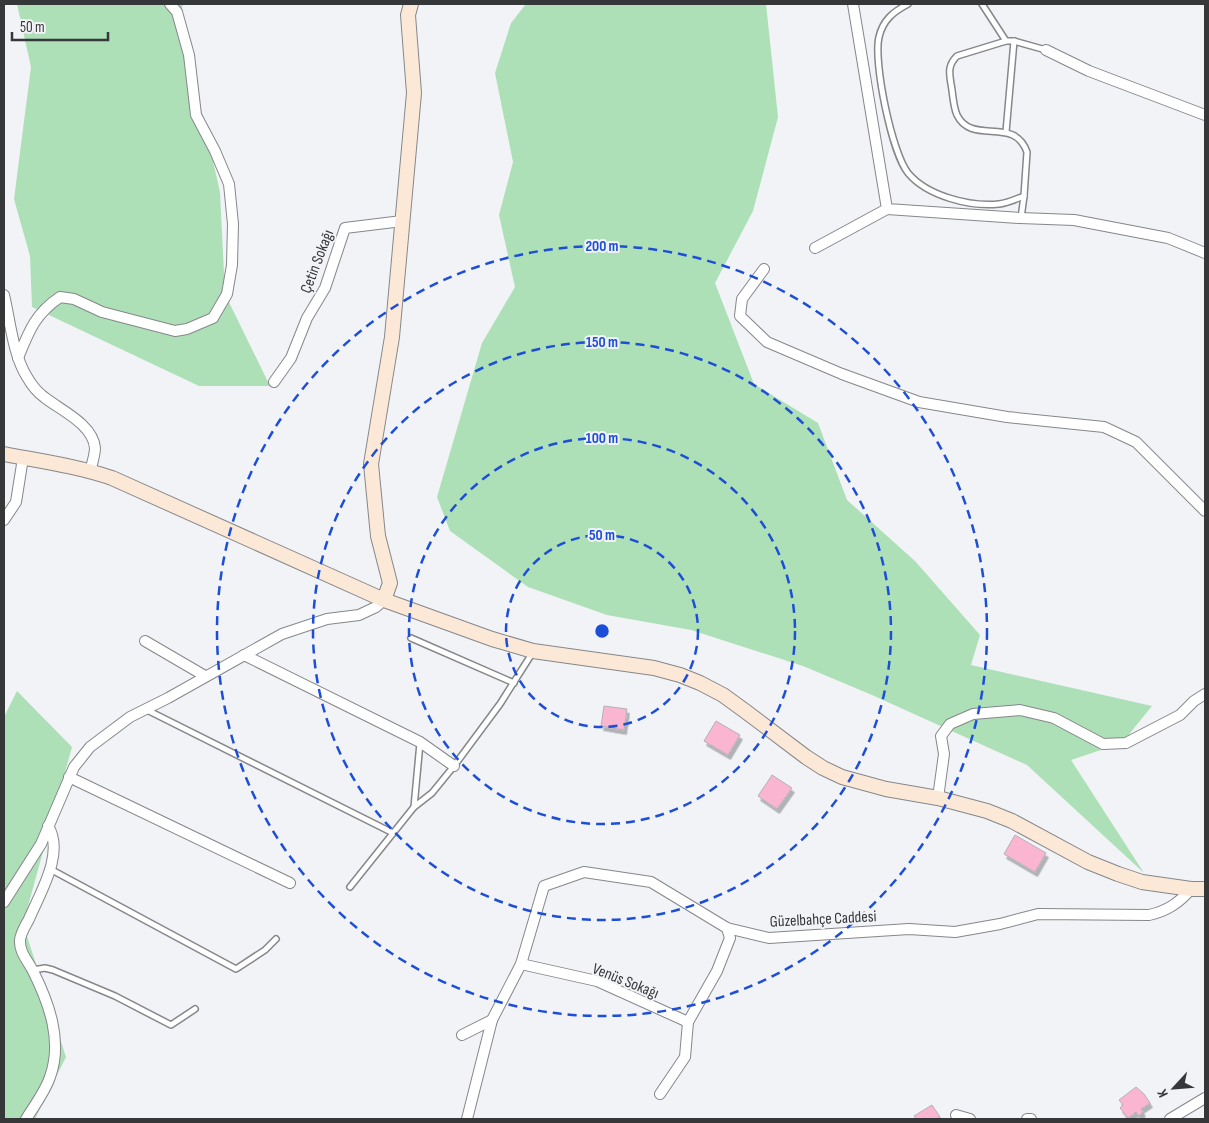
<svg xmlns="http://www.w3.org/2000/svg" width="1209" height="1123" viewBox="0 0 1209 1123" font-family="'Sofia Sans Condensed',sans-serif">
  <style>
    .green { fill: #ade0b7 }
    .building { fill: #fab6d1; stroke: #b5b0b2; filter: url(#shadow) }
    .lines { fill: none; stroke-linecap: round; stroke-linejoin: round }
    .lane-casing { stroke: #85878b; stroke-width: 8 }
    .street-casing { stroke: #85878b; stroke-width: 12 }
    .secondary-casing { stroke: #85878b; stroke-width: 16 }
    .lane { stroke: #fff; stroke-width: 5 }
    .street { stroke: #fff; stroke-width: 10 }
    .secondary { stroke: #fce8d6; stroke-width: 14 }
    .ring { fill: none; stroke: #1d4ed8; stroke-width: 2.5; stroke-dasharray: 9 6 }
    .labels { text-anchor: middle; stroke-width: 4; stroke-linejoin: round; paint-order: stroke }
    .street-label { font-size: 16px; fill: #363739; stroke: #f1f3f7 }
    .centre { fill: #1d4ed8; stroke: #f1f3f7; stroke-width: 2.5 }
    .ring-label { font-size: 15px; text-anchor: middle; font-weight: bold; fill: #1d4ed8; stroke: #f1f3f7; stroke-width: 4; stroke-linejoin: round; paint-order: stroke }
  </style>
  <defs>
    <filter id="shadow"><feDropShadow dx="2.5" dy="4.5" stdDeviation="0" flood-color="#0004"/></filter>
  </defs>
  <rect width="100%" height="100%" fill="#f1f3f7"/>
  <g class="green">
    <path d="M17 4H183L180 16 220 192 225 294 270 386H199L32 307 30 256 14 199 31 67Z"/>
    <path d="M526 4H766L778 117 753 211 715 283 754 384 818 423 847 500 915 561 980 635 971 665 1152 706 1122 743 1071 760 1144 873 1027 765 872 695 803 666 691 630 607 615 528 587 450 531 437 497 482 343 515 287 499 215 513 162 495 73 511 23Z"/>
    <path d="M17 691 72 747 23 924 66 1057 35 1119H4V717Z"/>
  </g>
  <g class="building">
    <path d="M604 706 627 709 624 730 601 726Z"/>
    <path d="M716 721 740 735 728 755 704 741Z"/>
    <path d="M772 775 792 788 777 809 758 796Z"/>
    <path d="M1015 835 1046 853 1035 872 1004 854Z"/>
    <path d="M1136 1087 1144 1094 1150 1103 1141 1109 1143 1112 1139 1116 1136 1112 1128 1118 1120 1108 1123 1105 1119 1100Z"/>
    <path d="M932 1105 940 1117 936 1119H916L914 1116Z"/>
  </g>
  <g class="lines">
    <defs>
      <g id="lane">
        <path d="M908 4C893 12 883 20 879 37 873 62 892 153 908 173 927 196 970 207 999 204 1008 203 1016 199 1024 196"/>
        <path d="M982 4 1006 41"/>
        <path d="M1006 132 1014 41"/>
        <path d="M1021 218 1024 196 1027 152C1014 115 972 146 957 115 953 106 953 94 951 84 949 72 948 65 957 56L1006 41H1014L1046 50"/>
        <path d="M411 638 514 683"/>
        <path d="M145 709 393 833"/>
        <path d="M414 807 420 743"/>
        <path d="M50 869 236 969 265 950 276 939"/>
        <path d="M350 887 414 807 432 793 454 766 500 704 533 652"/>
        <path d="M33 970 45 968 53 970 115 996 171 1025 195 1009"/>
      </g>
      <g id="street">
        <path d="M853 4 887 209 1020 218 1074 220 1168 238 1205 253"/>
        <path d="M1046 50 1089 71 1205 115"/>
        <path d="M815 248 887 209"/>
        <path d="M764 269 742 299 740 316 767 342 842 374 919 402 1007 417 1104 427 1136 442 1205 511"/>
        <path d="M4 295C10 320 13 355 27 377 31 384 37 392 44 397 60 410 93 424 95 448 95 455 92 464 90 471"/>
        <path d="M18 358C29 331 35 314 60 297L74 299 102 312 175 331 187 329 213 318 227 294 232 265 233 224 229 184 215 151 196 115 189 55 177 12 170 4"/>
        <path d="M274 382 291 358 307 318 325 288 345 228 402 221"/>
        <path d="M4 520 16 502 23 458"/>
        <path d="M145 641 205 676"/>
        <path d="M244 655 420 742 454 766"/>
        <path d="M69 777 290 883"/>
        <path d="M938 798 944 754 941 736 950 724 973 714 1020 710 1054 718 1103 744 1126 743 1180 715 1194 701 1205 694"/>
        <path d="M4 902 41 844 74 767 90 747 130 717 168 698 282 634 327 619 359 615 376 607 384 600"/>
        <path d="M521 964 597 981 688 1022"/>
        <path d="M462 1035 492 1020"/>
        <path d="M660 1094 685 1057 688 1022 717 971 730 938 727 928"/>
        <path d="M956 1115 970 1119"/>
        <path d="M26 1119C34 1106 45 1092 50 1077 63 1041 49 1003 33 971 28 961 19 952 20 940 21 932 26 925 29 919 40 893 65 853 48 826"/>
        <path d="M467 1119 492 1020 521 964 544 886 584 872 651 882 727 928 769 938 909 929 955 932 1000 924 1038 914 1149 915C1167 911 1179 903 1191 889"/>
        <path d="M1027 1119H1031"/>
        <path d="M1170 1119 1205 1098"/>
      </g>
      <g id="secondary">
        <path d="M4 454C40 461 77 466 112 478L384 600 492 639 533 651 654 668 680 675 700 683 723 695 745 711 806 757 823 768 842 777 886 789 938 798 987 811 1012 821 1088 862 1118 874 1142 882 1191 889H1205"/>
        <path d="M384 600 390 583 378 536 371 464 392 337 414 93 408 15 411 4"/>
      </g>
    </defs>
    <use href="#lane" class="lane-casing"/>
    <use href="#street" class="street-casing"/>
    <use href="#secondary" class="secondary-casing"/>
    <use href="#lane" class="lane"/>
    <use href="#street" class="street"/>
    <use href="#secondary" class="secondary"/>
  </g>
  <g class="ring">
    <circle cx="602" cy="631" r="96"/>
    <circle cx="602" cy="631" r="193"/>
    <circle cx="602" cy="631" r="289"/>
    <circle cx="602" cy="631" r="385"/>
  </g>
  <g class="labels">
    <g class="street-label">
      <text transform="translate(316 261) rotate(-69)" y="6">Çetin Sokağı</text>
      <text transform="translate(823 918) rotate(-3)" y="6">Güzelbahçe Caddesi</text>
      <text transform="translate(626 980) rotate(22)" y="6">Venüs Sokağı</text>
    </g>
  </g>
  <circle cx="602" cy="631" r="8" class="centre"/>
  <g class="ring-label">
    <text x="602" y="251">200 m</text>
    <text x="602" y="347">150 m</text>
    <text x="602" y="443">100 m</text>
    <text x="602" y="540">50 m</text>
  </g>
  <rect width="1209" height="1123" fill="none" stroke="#363739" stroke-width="10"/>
  <g transform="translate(1174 1088) rotate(244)" stroke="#f1f3f7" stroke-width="4" paint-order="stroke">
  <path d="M0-4L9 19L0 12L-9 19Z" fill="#363739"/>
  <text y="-8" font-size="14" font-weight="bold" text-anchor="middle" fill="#363739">K</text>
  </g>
  <path d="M12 32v8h96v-8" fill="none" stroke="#363739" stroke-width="2.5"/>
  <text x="20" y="32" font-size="15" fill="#363739" stroke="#f1f3f7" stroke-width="4" paint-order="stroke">50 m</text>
</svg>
